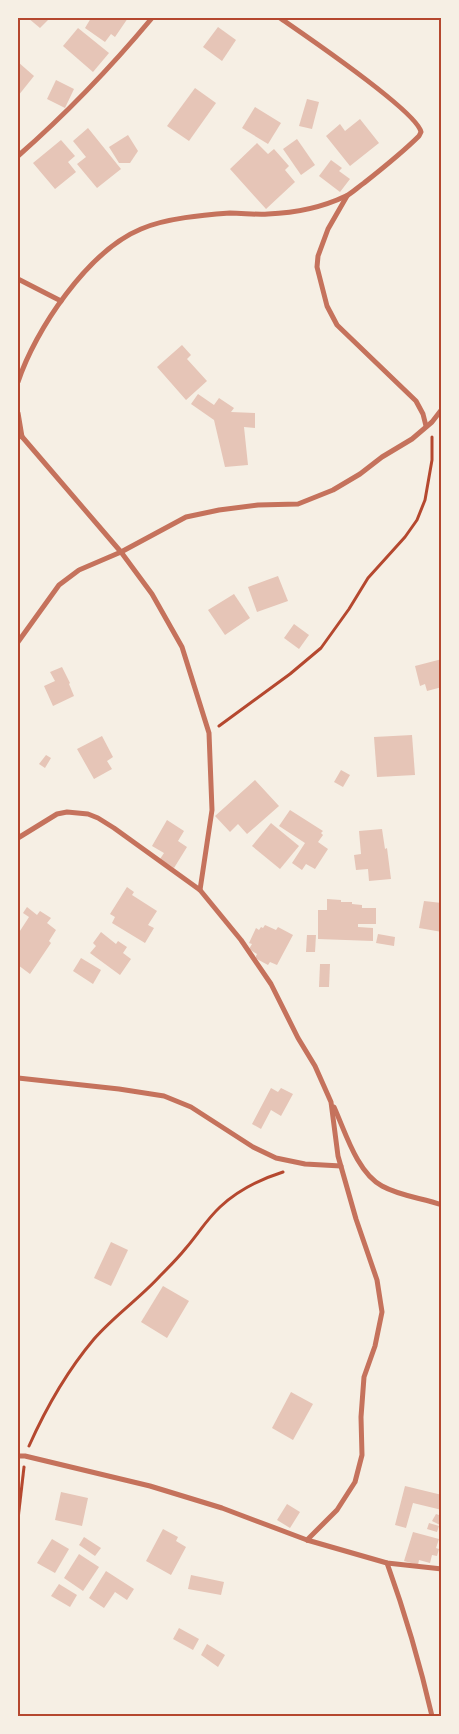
<svg xmlns="http://www.w3.org/2000/svg" width="459" height="1734" viewBox="0 0 459 1734" font-family="Mulish,sans-serif">
  <style>
    .building { fill: #e6c5b7 }
    .lines { fill: none; stroke-linecap: round; stroke-linejoin: round }
    .path { stroke: #b5482f; stroke-width: 3 }
    .minor { stroke: #c5725c; stroke-width: 5 }
    .neatline { fill: none; stroke: #b5482f; stroke-width: 2 }
  </style>
  <rect width="100%" height="100%" fill="#f6efe4"/>
  <g class="building">
    <path d="M28 18H50L40 28Z"/>
    <path d="M91 18H128L115 37 111 34 105 42 85 28Z"/>
    <path d="M218 27 236 40 222 61 203 47Z"/>
    <path d="M78 28 109 53 93 72 63 46Z"/>
    <path d="M18 62 34 76 18 96Z"/>
    <path d="M56 80 74 89 65 108 47 99Z"/>
    <path d="M195 88 216 103 189 141 167 126Z"/>
    <path d="M307 99 319 102 312 129 299 126Z"/>
    <path d="M255 107 281 123 268 144 242 128Z"/>
    <path d="M360 119 379 143 350 166 326 136 340 124 345 131Z"/>
    <path d="M88 128 121 169 97 188 77 164 86 157 73 141Z"/>
    <path d="M128 135 138 151 130 163H119L109 147Z"/>
    <path d="M297 139 315 165 301 175 283 149Z"/>
    <path d="M61 140 75 156 68 162 76 172 55 189 33 163Z"/>
    <path d="M257 143 268 154 274 149 289 166 285 170 295 182 266 209 230 169Z"/>
    <path d="M331 160 342 168 339 171 350 179 340 192 319 176Z"/>
    <path d="M182 345 191 355 187 359 207 381 186 400 157 367Z"/>
    <path d="M198 394 214 405 219 398 234 408 231 412 255 413V428L244 427 248 465 225 467 214 420 191 404Z"/>
    <path d="M278 576 288 601 257 612 248 587Z"/>
    <path d="M234 594 250 618 225 635 208 610Z"/>
    <path d="M294 624 309 635 299 649 284 638Z"/>
    <path d="M442 659V687L427 691 425 684 420 686 415 666Z"/>
    <path d="M62 667 70 683 69 684 74 696 53 706 44 686 55 681 50 672Z"/>
    <path d="M412 735 415 775 377 777 374 737Z"/>
    <path d="M102 736 113 757 107 761 112 769 94 779 77 749Z"/>
    <path d="M46 755 51 758 45 768 39 764Z"/>
    <path d="M341 770 350 775 343 787 334 782Z"/>
    <path d="M255 780 279 806 247 834 238 824 230 832 215 816Z"/>
    <path d="M290 810 323 831 321 833 323 835 318 842 328 849 315 869 306 864 302 870 292 863 305 843 279 826Z"/>
    <path d="M167 820 184 831 178 841 187 847 174 868 160 859 164 853 152 846Z"/>
    <path d="M271 823 299 846 280 869 252 846Z"/>
    <path d="M382 829 385 849 387 848 391 879 369 881 368 869 356 870 354 855 361 854 359 831Z"/>
    <path d="M127 887 134 892 132 895 157 911 148 925 154 928 145 943 112 923 115 917 110 914Z"/>
    <path d="M327 899 341 900V902H352V904L362 905V908H376V924H358V927L373 928V941L318 939V910H327Z"/>
    <path d="M424 901 442 903V932L419 928Z"/>
    <path d="M27 907 37 915 40 911 51 918 47 923 56 930 49 941 51 943 30 974 18 965V934L29 917 23 913Z"/>
    <path d="M265 925 276 930 278 927 293 935 277 965 270 962 268 965 255 958 257 954 249 949 252 944 249 943 256 928 259 930 261 927 263 928Z"/>
    <path d="M101 932 116 944 118 941 127 947 123 953 131 959 120 975 90 953 96 946 93 943Z"/>
    <path d="M378 934 395 937 394 946 376 943Z"/>
    <path d="M307 935H316L315 952H306Z"/>
    <path d="M81 958 101 970 93 984 73 971Z"/>
    <path d="M320 964H330L329 987H319Z"/>
    <path d="M271 1088 278 1092 281 1088 293 1094 281 1116 271 1110 261 1129 252 1124Z"/>
    <path d="M111 1242 128 1250 111 1286 94 1278Z"/>
    <path d="M163 1286 189 1301 167 1338 141 1322Z"/>
    <path d="M291 1392 313 1404 293 1440 272 1428Z"/>
    <path d="M405 1486 442 1495V1510L413 1503 406 1528 395 1525Z"/>
    <path d="M61 1492 88 1498 82 1526 55 1520Z"/>
    <path d="M287 1504 300 1512 290 1528 277 1520Z"/>
    <path d="M436 1514 442 1516 440 1525 432 1521Z"/>
    <path d="M429 1523 439 1526 437 1532 427 1529Z"/>
    <path d="M163 1529 178 1537 176 1541 186 1547 171 1575 146 1561Z"/>
    <path d="M413 1532 439 1539 436 1548 439 1549 437 1556 432 1555 430 1563 419 1560 418 1565 404 1561Z"/>
    <path d="M84 1537 101 1548 95 1556 79 1545Z"/>
    <path d="M52 1539 69 1549 55 1573 37 1563Z"/>
    <path d="M79 1554 99 1567 83 1591 64 1578Z"/>
    <path d="M106 1571 134 1589 127 1600 115 1592 104 1608 89 1598Z"/>
    <path d="M191 1575 224 1582 221 1595 188 1589Z"/>
    <path d="M59 1584 77 1595 70 1607 51 1596Z"/>
    <path d="M179 1628 199 1639 193 1650 173 1639Z"/>
    <path d="M207 1644 225 1655 218 1667 201 1655Z"/>
  </g>
  <g class="lines">
    <g class="path">
      <path d="M219 726 290 674 321 648 349 609 368 578 405 537 417 520 425 500 432 460V437"/>
      <path d="M29 1446C46 1408 67 1371 94 1339 114 1316 140 1298 160 1276 169 1267 178 1258 186 1248 198 1234 207 1219 220 1207 237 1191 261 1179 283 1172"/>
      <path d="M18 1519 24 1467"/>
    </g>
    <g class="minor">
      <path d="M18 156C66 114 111 67 152 18"/>
      <path d="M347 196 328 229 318 256 317 267 327 306 337 325 416 401 423 414 426 426"/>
      <path d="M18 279 61 301"/>
      <path d="M18 382C35 330 88 251 141 229 166 218 204 215 230 213 243 213 256 215 268 214 294 213 323 207 346 196 352 193 358 187 364 183 383 168 402 153 419 136L421 132C417 111 303 34 280 18"/>
      <path d="M18 413 22 437"/>
      <path d="M18 432 121 552 152 594 182 647 209 733 212 810 200 890"/>
      <path d="M18 642 59 585 79 570 121 552 186 517 219 510 258 505 298 504 333 490 360 474 382 457 412 439 432 422 442 409"/>
      <path d="M18 838 57 814 67 812 88 814 98 818 114 828 200 890 241 940 271 984 298 1038 315 1066 331 1102 338 1156 356 1219 377 1280 382 1312 375 1346 364 1377 361 1417 362 1455 355 1482 337 1510 307 1540"/>
      <path d="M18 1078 119 1089 164 1096 191 1107 253 1147 276 1158 305 1164 341 1166"/>
      <path d="M334 1107C345 1131 357 1173 382 1186 400 1196 422 1198 442 1205"/>
      <path d="M18 1456H25L150 1486 222 1508 307 1540 387 1563 442 1569"/>
      <path d="M387 1563C405 1613 420 1664 432 1716"/>
    </g>
  </g>
  <rect width="459" height="1734" fill="none" stroke="#f6efe4" stroke-width="38"/>
  <rect x="19" y="19" width="421" height="1696" class="neatline"/>
</svg>
